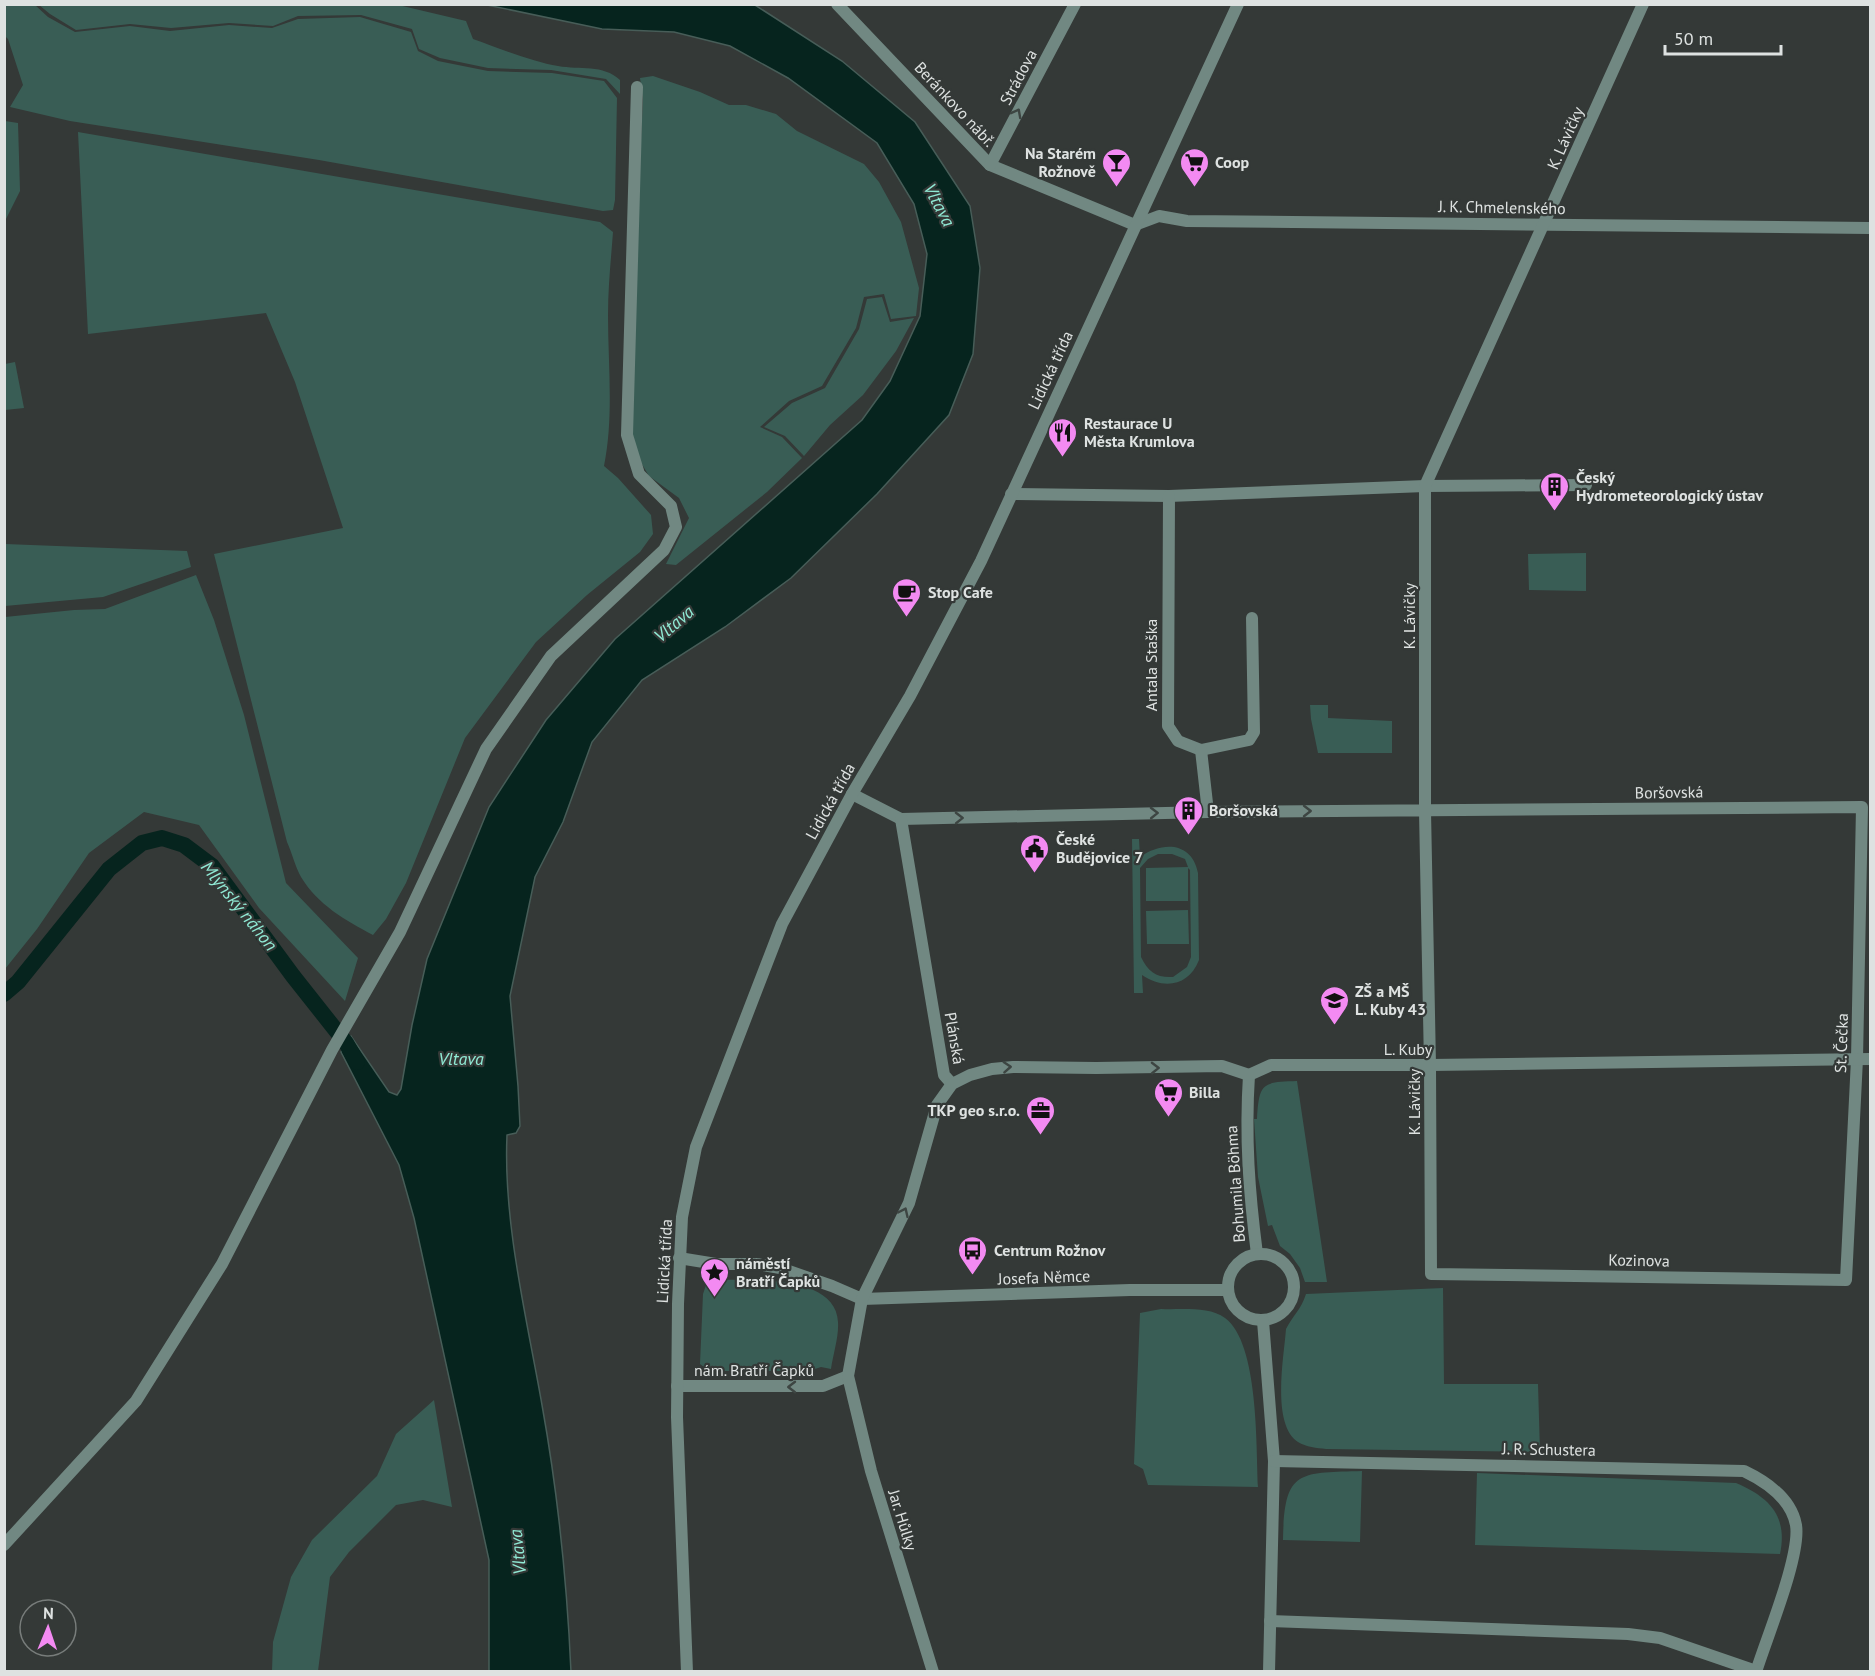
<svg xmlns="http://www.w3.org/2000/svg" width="1875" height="1676" viewBox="0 0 1875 1676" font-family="'PT Sans',sans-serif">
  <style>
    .green { fill: #395d55; fill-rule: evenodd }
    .water { fill: #06241e; stroke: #475d58; stroke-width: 1.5 }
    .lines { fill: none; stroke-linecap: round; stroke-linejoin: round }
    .canal { stroke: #06241e; stroke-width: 16 }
    .minor { stroke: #718882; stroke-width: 12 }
    .tertiary { stroke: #718882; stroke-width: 12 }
    .oneway { stroke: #3d4542 }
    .labels { text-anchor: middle; stroke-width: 4.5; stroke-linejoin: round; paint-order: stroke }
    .street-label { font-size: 16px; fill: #dee2e1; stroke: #343937 }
    .poi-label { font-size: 16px; font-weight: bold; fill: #dee2e1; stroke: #343937; text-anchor: start }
    .water-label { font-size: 18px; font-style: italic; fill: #90ead5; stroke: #343937 }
  </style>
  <rect width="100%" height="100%" fill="#343937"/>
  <g class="green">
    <path d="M4 5H35L48 17 75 32 130 26 170 31 229 25 272 28 298 19 360 17 411 32 418 51 438 61 488 71 552 73 604 81 617 98 615 200 613 210 603 211 319 160 70 121 10 107 23 85 8 39 5 36Z"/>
    <path d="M39 5 394 4 466 21 473 39C498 48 533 62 558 66 580 70 603 64 620 80V94L606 79 551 70 488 68 440 58 419 49 412 29 361 15 298 16 273 26 229 23 171 28 130 24 76 30 50 14Z"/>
    <path d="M653 76 700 92 729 105H746L776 114 797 131 864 164 879 182 901 222 919 288 916 316 891 319 884 294 864 297 856 328 822 386 789 401 760 427 782 437 802 458 767 492 676 565 666 564 689 518 679 498 649 476 640 461 633 436V306L643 99 640 78Z"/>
    <path d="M5 121 18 123 20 191 5 221Z"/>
    <path d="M78 132 600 222 613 232C611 259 608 287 608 315 608 365 614 416 604 466L618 478 651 515 653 534 640 552 587 595 536 642 465 738 406 883 386 919 373 935C345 920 318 905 301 877 295 866 292 853 287 842L214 554 343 528 295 382 266 313 88 334Z"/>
    <path d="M882 297 890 322 914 318 896 351 863 395 830 425 804 456 785 436 764 427 792 403 825 388 859 329 867 299Z"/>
    <path d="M15 362 24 408 5 410V364Z"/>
    <path d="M5 544 187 551 191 567 103 597 5 606Z"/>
    <path d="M1586 553V591L1529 590 1528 554Z"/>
    <path d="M196 575 214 620 244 715 286 883 358 958 345 1001 259 908 199 825 144 812 89 853 37 929 5 969V617L74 610 105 609Z"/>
    <path d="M1328 705V718L1392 721V753H1318L1311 719 1310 705Z"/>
    <path d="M1132 839H1139L1140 857C1163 841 1192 842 1198 873L1199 960C1189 986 1164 990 1142 975L1143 993H1134ZM1158 854H1172L1185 859 1188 867 1146 868V901H1188V868L1190 870 1191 957 1187 967 1173 977C1157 978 1148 972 1141 957L1140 868 1148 859Z"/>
    <path d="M1188 910 1189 944H1147L1146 911Z"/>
    <path d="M1297 1081 1327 1282H1305L1300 1268 1290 1254 1280 1246 1272 1225 1268 1226 1258 1177 1254 1119H1257C1259 1083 1262 1082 1297 1081Z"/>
    <path d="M718 1280C752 1280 836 1275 838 1322 839 1337 833 1354 831 1369L821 1367 809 1371H709L700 1364 703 1294 706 1285Z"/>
    <path d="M1443 1288 1444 1384H1538L1540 1452 1326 1449C1317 1448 1306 1447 1298 1442 1271 1424 1284 1357 1286 1329 1293 1315 1301 1310 1306 1294Z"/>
    <path d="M1161 1309C1181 1310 1209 1306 1225 1318 1259 1343 1256 1446 1258 1487L1148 1485 1143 1469 1134 1464 1140 1313Z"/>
    <path d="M434 1400 452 1507 423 1500 396 1505 349 1552 330 1577 318 1671H272L273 1642 291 1577 312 1540 377 1476 396 1434Z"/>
    <path d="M1362 1471 1360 1542 1283 1540C1284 1469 1299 1473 1362 1471Z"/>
    <path d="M1477 1473 1736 1483C1769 1497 1788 1516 1780 1554L1475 1545Z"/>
  </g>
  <path class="water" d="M487 5H755L842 61 915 122 970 206 980 268 973 354 949 415 877 494 791 578 725 627 642 680 592 742 563 822 535 877 510 996 518 1086 520 1126 516 1133 507 1135C503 1223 527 1319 542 1405 558 1494 567 1582 571 1672L489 1671V1560L414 1218 399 1165 341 1052 351 1036 389 1092 397 1095 401 1089 412 1025 427 959 489 807 546 720 615 639 862 420 890 381 920 316 927 254 914 204 877 143 788 78 730 46 674 32 602 29Z"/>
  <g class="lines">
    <path class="canal" d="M4 994 18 982 109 869 142 843 162 838 184 845 212 866 293 976 346 1043 357 1062"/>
    <g class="minor">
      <path d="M837 4 990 165 1135 225 1159 216 1187 221 1870 228"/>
      <path d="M990 165 1075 4"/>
      <path d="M1011 494 1169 496 1425 486 1586 485"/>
      <path d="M1169 496 1168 726 1178 741 1201 750 1249 740 1254 732 1252 618"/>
      <path d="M1201 750 1208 812"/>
      <path d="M852 794 901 819 1208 812 1862 807 1857 1059 1846 1280 1431 1274 1430 1065 1425 811V486L1643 4"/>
      <path d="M901 819 944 1075 952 1084"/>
      <path d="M1249 1075C1245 1138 1249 1192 1257 1254"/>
      <circle cx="1261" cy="1287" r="33"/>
      <path d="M679 1258 716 1264H757L780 1268 832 1286 862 1299 1130 1290H1228"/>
      <path d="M1263 1321 1274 1461 1269 1672"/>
      <path d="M677 1386H823L848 1376"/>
      <path d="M1274 1461 1744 1471C1767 1482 1791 1498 1796 1525 1801 1556 1766 1639 1756 1672"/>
      <path d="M4 1545 136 1401 222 1264 332 1050 400 932 486 749 551 656 664 550 676 527 671 506 639 474 627 435 637 87"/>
      <path d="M1270 1621 1628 1634 1660 1638 1756 1671"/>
      <path d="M933 1672 871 1471 848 1376 862 1299 909 1203 937 1105 952 1084 970 1075 992 1069 1013 1067 1096 1068 1222 1066 1249 1075 1271 1065H1430L1870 1059"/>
    </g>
    <path class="tertiary" d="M687 1672 677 1417 678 1304 682 1217 696 1147 782 924 852 794 910 696 981 561 1238 4"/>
  </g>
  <defs><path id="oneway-chevron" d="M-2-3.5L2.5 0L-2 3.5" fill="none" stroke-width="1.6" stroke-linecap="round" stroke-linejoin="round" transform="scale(1.5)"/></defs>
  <g class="oneway">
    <use href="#oneway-chevron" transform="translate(1017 113) rotate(-62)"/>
    <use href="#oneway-chevron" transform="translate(1307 811)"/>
    <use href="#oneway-chevron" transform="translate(1154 813) rotate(-1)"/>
    <use href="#oneway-chevron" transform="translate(959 818) rotate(-1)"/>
    <use href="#oneway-chevron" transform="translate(1007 1067) rotate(-4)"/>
    <use href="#oneway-chevron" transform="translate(1155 1068) rotate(-1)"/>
    <use href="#oneway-chevron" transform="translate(904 1212) rotate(-65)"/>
    <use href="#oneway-chevron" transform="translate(792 1387) rotate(180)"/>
  </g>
  <defs>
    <symbol id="bar-pin" viewBox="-11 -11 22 30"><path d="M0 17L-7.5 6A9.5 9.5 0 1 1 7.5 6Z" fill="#f38af2" stroke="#343937"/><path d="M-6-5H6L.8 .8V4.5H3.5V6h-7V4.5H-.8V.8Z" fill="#111"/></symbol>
    <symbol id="supermarket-pin" viewBox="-11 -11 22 30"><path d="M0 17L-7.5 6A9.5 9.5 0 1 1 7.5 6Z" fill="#f38af2" stroke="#343937"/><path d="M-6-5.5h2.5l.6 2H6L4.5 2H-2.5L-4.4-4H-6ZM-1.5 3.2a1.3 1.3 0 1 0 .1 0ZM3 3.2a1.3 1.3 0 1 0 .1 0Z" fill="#111"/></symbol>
    <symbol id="restaurant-pin" viewBox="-11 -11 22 30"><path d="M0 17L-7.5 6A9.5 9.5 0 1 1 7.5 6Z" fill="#f38af2" stroke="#343937"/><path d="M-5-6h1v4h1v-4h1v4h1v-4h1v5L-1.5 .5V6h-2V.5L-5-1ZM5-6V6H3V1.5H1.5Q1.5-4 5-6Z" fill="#111"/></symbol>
    <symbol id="building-pin" viewBox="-11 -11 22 30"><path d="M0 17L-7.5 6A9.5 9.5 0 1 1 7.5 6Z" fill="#f38af2" stroke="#343937"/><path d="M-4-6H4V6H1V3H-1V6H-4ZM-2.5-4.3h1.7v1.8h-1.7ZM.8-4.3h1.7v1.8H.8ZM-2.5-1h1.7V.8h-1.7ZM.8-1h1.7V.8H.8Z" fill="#111"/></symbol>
    <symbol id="cafe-pin" viewBox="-11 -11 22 30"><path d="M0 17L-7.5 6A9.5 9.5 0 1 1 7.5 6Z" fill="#f38af2" stroke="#343937"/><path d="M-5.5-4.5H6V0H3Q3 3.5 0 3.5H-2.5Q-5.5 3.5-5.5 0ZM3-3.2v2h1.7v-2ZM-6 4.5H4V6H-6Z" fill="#111"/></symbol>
    <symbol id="civic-pin" viewBox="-11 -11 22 30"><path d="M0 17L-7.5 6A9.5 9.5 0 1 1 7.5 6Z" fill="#f38af2" stroke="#343937"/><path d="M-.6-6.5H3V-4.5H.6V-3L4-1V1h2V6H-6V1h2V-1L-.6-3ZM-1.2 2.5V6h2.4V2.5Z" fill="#111"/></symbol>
    <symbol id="school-pin" viewBox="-11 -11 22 30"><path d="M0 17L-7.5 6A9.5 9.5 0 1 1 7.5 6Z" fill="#f38af2" stroke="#343937"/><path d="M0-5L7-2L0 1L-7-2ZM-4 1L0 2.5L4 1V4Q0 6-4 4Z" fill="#111"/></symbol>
    <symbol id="office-pin" viewBox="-11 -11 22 30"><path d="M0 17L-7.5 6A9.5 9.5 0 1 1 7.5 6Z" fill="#f38af2" stroke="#343937"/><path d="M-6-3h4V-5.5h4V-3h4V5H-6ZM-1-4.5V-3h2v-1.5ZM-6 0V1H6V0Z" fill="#111"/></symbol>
    <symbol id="bus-pin" viewBox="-11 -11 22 30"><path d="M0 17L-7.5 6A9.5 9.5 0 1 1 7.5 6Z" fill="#f38af2" stroke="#343937"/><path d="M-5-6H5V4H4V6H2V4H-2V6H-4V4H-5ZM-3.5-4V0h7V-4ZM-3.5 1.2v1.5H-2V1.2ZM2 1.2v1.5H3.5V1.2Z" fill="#111"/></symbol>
    <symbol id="sight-pin" viewBox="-11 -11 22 30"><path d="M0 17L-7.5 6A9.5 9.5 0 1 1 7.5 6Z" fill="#f38af2" stroke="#343937"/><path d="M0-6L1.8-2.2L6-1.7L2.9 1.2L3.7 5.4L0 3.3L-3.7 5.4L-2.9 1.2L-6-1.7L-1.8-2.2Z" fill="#111"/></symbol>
  </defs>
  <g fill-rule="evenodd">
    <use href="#bar-pin" x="1100" y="146" width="33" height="45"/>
    <use href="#supermarket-pin" x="1178" y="146" width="33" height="45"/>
    <use href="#restaurant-pin" x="1046" y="416" width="33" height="45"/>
    <use href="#building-pin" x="1538" y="470" width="33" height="45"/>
    <use href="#cafe-pin" x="890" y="576" width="33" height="45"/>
    <use href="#building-pin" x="1172" y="794" width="33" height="45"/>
    <use href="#civic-pin" x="1018" y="832" width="33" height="45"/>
    <use href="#school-pin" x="1318" y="984" width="33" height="45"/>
    <use href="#supermarket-pin" x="1152" y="1076" width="33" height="45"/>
    <use href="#office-pin" x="1024" y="1094" width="33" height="45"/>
    <use href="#bus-pin" x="956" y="1234" width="33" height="45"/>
    <use href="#sight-pin" x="698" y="1256" width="33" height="45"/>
  </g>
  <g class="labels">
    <g class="street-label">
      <text transform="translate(1018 77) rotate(-62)" y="6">Strádova</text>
      <text transform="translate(955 104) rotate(47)" y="6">Beránkovo nábř.</text>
      <text transform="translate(1565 138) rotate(-66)" y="6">K. Lávičky</text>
      <text transform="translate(1502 207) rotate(1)" y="6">J. K. Chmelenského</text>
      <text transform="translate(1050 370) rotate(-65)" y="6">Lidická třída</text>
      <text transform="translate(1409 616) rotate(-90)" y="6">K. Lávičky</text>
      <text transform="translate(1151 665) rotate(-90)" y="6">Antala Staška</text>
      <text transform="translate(1669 792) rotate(-1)" y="6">Boršovská</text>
      <text transform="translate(830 801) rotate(-61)" y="6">Lidická třída</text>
      <text transform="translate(955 1038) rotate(80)" y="6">Plánská</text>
      <text transform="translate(1841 1043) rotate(-88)" y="6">St. Čečka</text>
      <text x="1408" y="1055">L. Kuby</text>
      <text transform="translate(1414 1102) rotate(-90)" y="6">K. Lávičky</text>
      <text transform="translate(1235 1184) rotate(-94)" y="6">Bohumila Böhma</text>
      <text transform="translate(1639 1260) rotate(1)" y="6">Kozinova</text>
      <text transform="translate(664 1261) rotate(-87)" y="6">Lidická třída</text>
      <text transform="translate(1044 1277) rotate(-2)" y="6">Josefa Němce</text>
      <text x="754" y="1376">nám. Bratří Čapků</text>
      <text transform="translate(1549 1449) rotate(1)" y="6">J. R. Schustera</text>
      <text transform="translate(903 1520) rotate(73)" y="6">Jar. Hůlky</text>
    </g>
    <g class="poi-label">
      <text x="1096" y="159" text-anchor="end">Na Starém<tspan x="1096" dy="18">Rožnově</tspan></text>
      <text x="1215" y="168">Coop</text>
      <text x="1084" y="429">Restaurace U<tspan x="1084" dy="18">Města Krumlova</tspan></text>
      <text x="1576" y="483">Český<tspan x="1576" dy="18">Hydrometeorologický ústav</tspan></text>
      <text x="928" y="598">Stop Cafe</text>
      <text x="1209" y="816">Boršovská</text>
      <text x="1056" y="845">České<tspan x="1056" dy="18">Budějovice 7</tspan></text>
      <text x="1355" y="997">ZŠ a MŠ<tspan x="1355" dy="18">L. Kuby 43</tspan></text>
      <text x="1189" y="1098">Billa</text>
      <text x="1020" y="1116" text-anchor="end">TKP geo s.r.o.</text>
      <text x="994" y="1256">Centrum Rožnov</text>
      <text x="736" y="1269">náměstí<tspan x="736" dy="18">Bratří Čapků</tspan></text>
    </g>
    <g class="water-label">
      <text transform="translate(939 205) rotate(62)" y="6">Vltava</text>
      <text transform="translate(674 624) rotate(-40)" y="6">Vltava</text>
      <text transform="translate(239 906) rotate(51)" y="6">Mlýnský náhon</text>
      <text x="461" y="1065">Vltava</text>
      <text transform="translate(518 1552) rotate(-96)" y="6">Vltava</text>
    </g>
  </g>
  <rect width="1875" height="1676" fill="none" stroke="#dee2e1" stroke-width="12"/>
  <g transform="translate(48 1628) rotate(2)"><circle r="28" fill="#343937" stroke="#787d7b" stroke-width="1.5"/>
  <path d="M0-4.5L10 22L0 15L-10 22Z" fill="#f38af2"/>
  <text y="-9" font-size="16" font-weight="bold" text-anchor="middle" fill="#dee2e1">N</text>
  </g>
  <path d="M1665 45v9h116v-9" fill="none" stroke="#dee2e1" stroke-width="3"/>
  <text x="1674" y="45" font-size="18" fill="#dee2e1" stroke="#343937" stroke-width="4.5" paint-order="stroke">50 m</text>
</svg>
